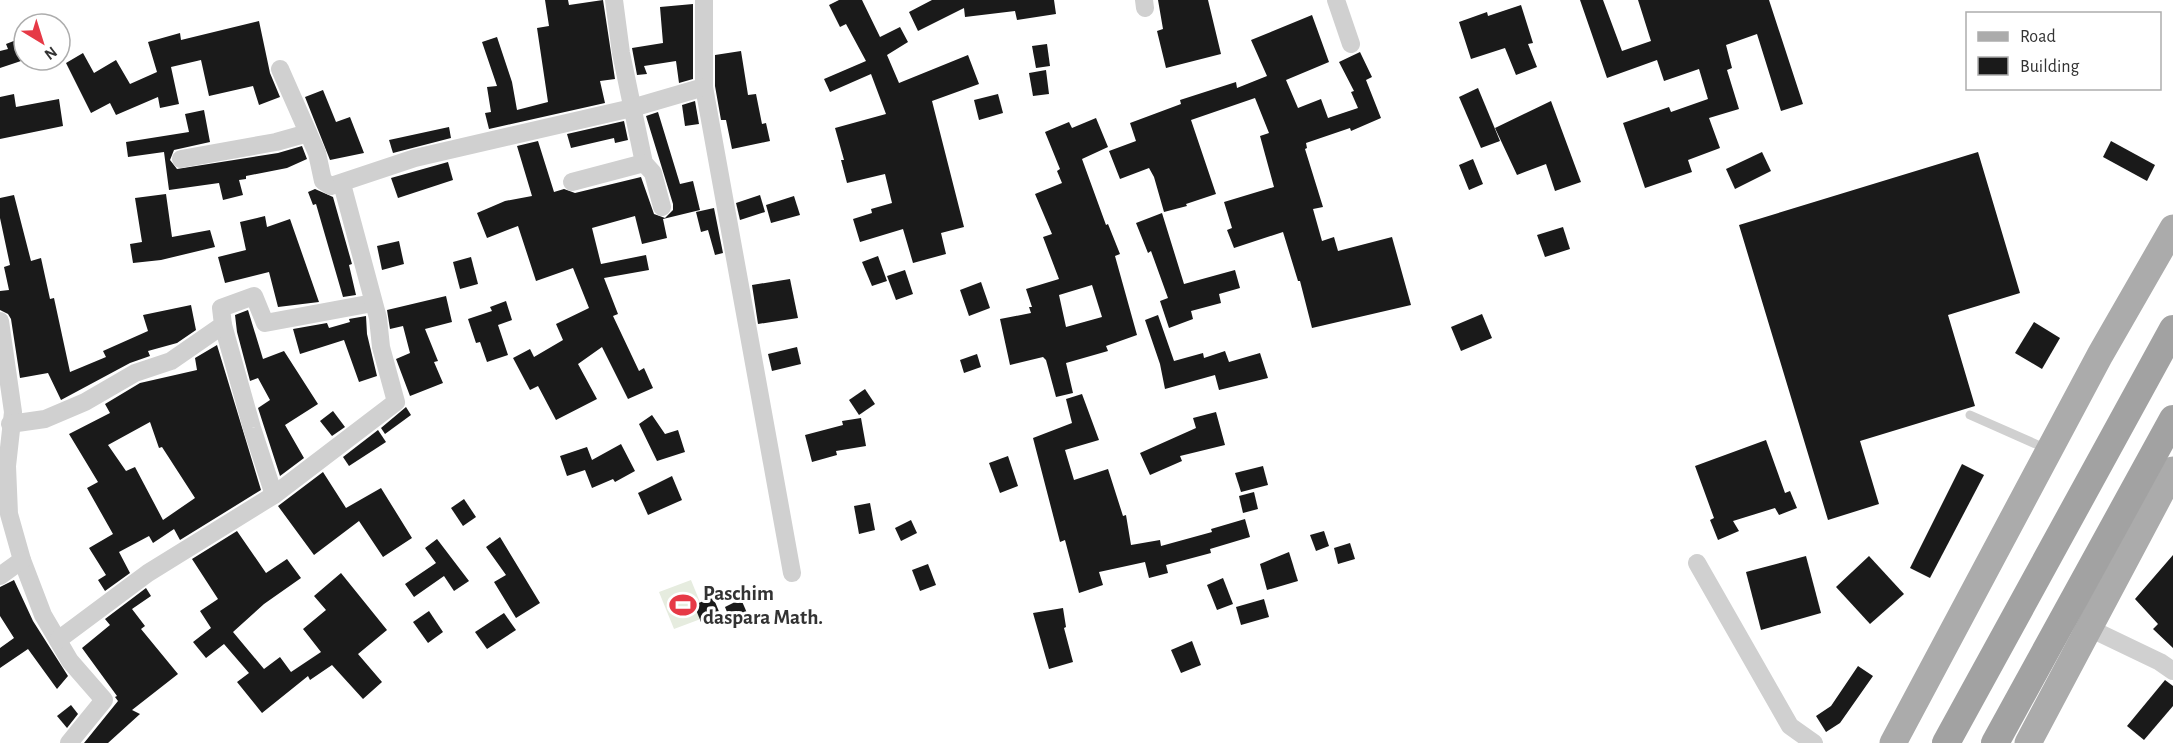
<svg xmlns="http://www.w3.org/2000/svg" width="2173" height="743" viewBox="0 0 2173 743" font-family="'Alegreya Sans',sans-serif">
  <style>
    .green { fill: #e6ecdf }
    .building { fill: #1a1a1a; fill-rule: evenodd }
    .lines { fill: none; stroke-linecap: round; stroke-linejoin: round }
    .service { stroke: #d0d0d0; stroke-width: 9 }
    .minor { stroke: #d0d0d0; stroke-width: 18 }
    .primary { stroke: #ababab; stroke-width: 27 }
    .trunk { stroke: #a2a2a2; stroke-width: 28 }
    .labels { text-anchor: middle; stroke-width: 6; stroke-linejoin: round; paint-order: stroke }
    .poi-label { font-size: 21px; font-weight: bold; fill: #333; stroke: #fff; text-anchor: start }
  </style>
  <rect width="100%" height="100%" fill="#fff"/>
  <path class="green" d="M691 580 706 617 674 629 659 592Z"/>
  <g class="building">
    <path d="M545 0H568L569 5 603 0 615 79 600 81 605 103 489 129 485 113 491 112 487 87 497 86 482 42 497 37 512 82 517 110 548 102 537 28 549 26Z"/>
    <path d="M839 0H862L880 37 900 27 908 42 887 55 899 83 968 55 979 84 932 101 964 227 941 233 946 254 913 263 903 229 860 242 853 219 872 213 871 209 892 203 885 174 847 183 841 160H844L835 128 886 114 871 74 830 92 824 79 866 61 846 24 840 27 829 5Z"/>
    <path d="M932 0H1054L1056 14 1017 20 1015 11 965 17 964 8 918 31 909 12Z"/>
    <path d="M1158 0H1208L1221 54 1166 68 1157 31 1163 29Z"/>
    <path d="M1580 0H1603L1622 51 1651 41 1638 0H1769L1803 104 1781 111 1757 34 1726 45 1732 68 1727 70 1739 109 1709 118 1720 148 1688 160 1692 172 1645 188 1623 123 1669 107 1671 112 1708 99 1699 69 1664 81 1657 60 1607 78Z"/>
    <path d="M693 4V79L679 83 676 61 644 66 647 74 637 75 632 48 663 43 660 7Z"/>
    <path d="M1521 5 1533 43 1528 44 1537 67 1516 75 1505 48 1471 59 1459 22 1487 12 1488 16Z"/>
    <path d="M1312 15 1329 62 1286 80 1298 108 1321 99 1328 118 1358 108 1351 92 1354 91 1339 62 1360 52 1372 77 1366 80 1381 118 1351 131 1350 128 1306 143 1307 148 1305 149 1323 207 1313 209 1322 241 1334 237 1338 251 1392 237 1411 305 1312 328 1300 281H1298L1283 232 1234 248 1227 230 1232 228 1224 202 1274 187 1260 136 1269 133 1255 98 1191 120 1216 194 1186 204 1187 206 1164 212 1154 177 1149 168 1120 179 1109 151 1136 141 1130 123 1181 104 1180 100 1236 82 1237 88 1267 76 1251 40Z"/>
    <path d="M259 21 270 73 280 97 259 105 253 86 209 96 201 60 171 67 179 104 160 108 158 97 116 115 110 103 91 113 66 63 83 53 94 73 116 60 130 84 157 72 148 42 180 33 181 40Z"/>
    <path d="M24 37V60L0 68V51L8 49 6 44Z"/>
    <path d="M1047 44 1050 66 1036 68 1032 46Z"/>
    <path d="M741 51 748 95 756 94 762 124 766 123 770 141 732 149 726 120H721L715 86V55Z"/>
    <path d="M1046 70 1049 94 1033 96 1029 73Z"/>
    <path d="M1478 88 1500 141 1481 148 1459 97Z"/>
    <path d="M323 90 336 122 350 117 364 153 330 160 305 97Z"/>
    <path d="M14 94 16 107 59 99 63 126 0 139V97Z"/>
    <path d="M998 94 1003 113 979 120 974 100Z"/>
    <path d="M695 101 699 124 685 126 682 105Z"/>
    <path d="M1551 101 1581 182 1555 191 1546 164 1517 175 1495 128Z"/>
    <path d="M204 110 210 142 174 150 170 160 177 169 278 153 302 146 307 159 287 168 246 176V179L239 180 243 195 223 200 219 183 169 190 164 152 128 157 126 142 189 132 185 114Z"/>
    <path d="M658 112 680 184 693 181 700 210 663 219 667 238 642 244 635 216 592 228 601 264 646 255 649 270 604 278 618 314 613 316 639 371 644 368 653 388 628 399 602 347 578 364 597 399 556 420 538 386 530 390 513 358 530 349 534 357 563 340 556 324 589 308 573 268 536 281 518 226 487 238 477 213 505 201 532 196 517 146 538 141 554 192 564 189 575 193 641 177 654 214 665 218 673 210V204L646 116Z"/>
    <path d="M1096 118 1108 147 1082 159 1106 225 1108 224 1120 254 1115 256 1137 335 1106 346 1108 351 1066 363 1073 393 1056 397 1046 360 1043 357 1010 365 1000 319 1031 313 1029 307H1032L1026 289 1059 279 1043 237 1052 234 1035 194 1062 183 1057 171 1060 169 1045 132 1069 122 1072 128ZM1092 285 1102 317 1066 327 1059 295Z"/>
    <path d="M624 121 628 140 615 143 614 138 571 148 567 134Z"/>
    <path d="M449 127 451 138 393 153 389 140Z"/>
    <path d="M2111 141 2155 165 2147 181 2103 157Z"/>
    <path d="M1762 152 1771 171 1735 189 1726 169Z"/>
    <path d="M1978 152 2020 293 1948 315 1975 406 1860 441 1879 504 1828 520 1739 225Z"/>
    <path d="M1473 159 1483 184 1469 190 1459 165Z"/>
    <path d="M448 162 453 180 398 198 391 178Z"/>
    <path d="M315 189 333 197 352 264 349 265 356 295 343 297 316 204 313 205 308 192Z"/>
    <path d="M166 194 172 237 210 230 215 247 161 260 133 263 130 244 142 242 135 198Z"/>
    <path d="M14 195 31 261 41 258 50 299 54 298 70 372 106 357 103 351 148 331 143 315 191 305 196 330 177 343 148 351 150 356 130 363 61 400 48 373 20 378 11 319 8 314 0 310V291L9 290 4 267 10 265 0 218V198Z"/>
    <path d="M760 195 765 212 740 220 736 203Z"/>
    <path d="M794 196 800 215 771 223 766 205Z"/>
    <path d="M714 208 723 253 715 255 708 230 701 232 696 212Z"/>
    <path d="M1162 213 1184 284 1235 270 1240 288 1219 294 1221 303 1191 311 1193 319 1169 328 1160 301 1168 298 1151 251 1148 253 1136 223Z"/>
    <path d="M265 216 267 227 290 219 319 302 278 307 269 272 225 283 218 257 246 250 240 222Z"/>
    <path d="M1563 227 1570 249 1545 257 1537 235Z"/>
    <path d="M399 241 404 264 382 270 377 246Z"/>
    <path d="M878 256 887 281 872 286 862 262Z"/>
    <path d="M471 257 478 284 460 289 453 262Z"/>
    <path d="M905 270 913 294 896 300 887 276Z"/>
    <path d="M790 279 798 318 758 324 752 285Z"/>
    <path d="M981 282 990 308 969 316 960 290Z"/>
    <path d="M446 296 452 322 425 329 438 361 434 362 443 383 410 396 396 359 410 353 403 326 390 329 387 310Z"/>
    <path d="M506 301 512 320 498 325 508 355 487 362 480 342 476 343 468 319 492 311 490 307Z"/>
    <path d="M248 310 263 359 284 351 318 404 285 425 304 458 280 476 258 408 270 400 258 378 250 381 237 332 235 315Z"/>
    <path d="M1482 314 1492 338 1461 351 1451 327Z"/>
    <path d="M1158 315 1174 361 1203 353 1204 358 1225 351 1229 362 1260 353 1268 378 1219 390 1215 375 1165 389 1160 364 1145 320Z"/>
    <path d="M366 316 367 334 377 376 359 382 344 340 300 354 293 329 327 323 329 328 350 322 349 319Z"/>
    <path d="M2034 322 2060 338 2042 369 2015 353Z"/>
    <path d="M217 345 261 490 180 540 174 529 153 543 149 536 119 552 130 573 105 591 98 580 106 575 89 548 113 534 87 488 98 482 69 434 110 413 105 404 140 383 197 370 195 358ZM150 422 159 448 162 447 195 498 163 520 135 467 126 471 108 445Z"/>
    <path d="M797 347 801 364 772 371 768 354Z"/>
    <path d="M977 354 981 367 964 373 960 360Z"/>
    <path d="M865 389 875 404 859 415 849 400Z"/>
    <path d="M1082 394 1099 440 1065 450 1074 480 1108 469 1123 516 1126 515 1131 545 1160 540 1161 546 1212 532 1211 529 1245 519 1250 537 1210 549 1211 553 1166 565 1168 573 1149 578 1145 562 1099 572 1103 585 1079 593 1065 540 1060 542 1033 438 1072 423 1066 399Z"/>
    <path d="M406 407 411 415 385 434 381 428Z"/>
    <path d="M333 411 345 427 332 436 320 421Z"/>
    <path d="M1216 412 1225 445 1180 456 1182 461 1150 475 1140 453 1196 428 1193 418Z"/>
    <path d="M652 415 665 434 678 430 685 452 657 461 639 424Z"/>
    <path d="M861 418 866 446 836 451 837 455 812 462 805 435 843 425 842 421Z"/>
    <path d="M378 430 386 442 349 466 343 457Z"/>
    <path d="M1766 440 1785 493 1790 491 1797 508 1779 515 1775 508 1733 521 1739 531 1718 540 1710 520 1714 518 1695 466Z"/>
    <path d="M621 444 635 471 615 482 613 479 592 488 585 470 567 476 560 456 587 447 592 460Z"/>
    <path d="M1008 456 1018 486 1000 493 989 463Z"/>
    <path d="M1962 464 1984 475 1930 578 1910 568Z"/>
    <path d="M1263 466 1268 485 1241 492 1235 473Z"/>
    <path d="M323 472 346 508 381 488 412 538 383 557 359 521 314 555 278 506Z"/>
    <path d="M672 476 682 500 648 515 638 493Z"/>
    <path d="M1254 492 1258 509 1243 513 1239 496Z"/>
    <path d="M464 499 476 517 463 526 451 508Z"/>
    <path d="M870 503 875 530 859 534 854 506Z"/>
    <path d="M911 520 917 533 901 541 895 528Z"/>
    <path d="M237 531 266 573 287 559 301 578 264 604 233 632 264 669 280 657 291 672 321 652 303 629 326 610 314 596 341 573 387 630 358 654 382 682 363 699 332 665 310 680 308 676 262 713 237 682 249 673 224 644 206 658 193 642 211 628 200 611 218 599 192 559Z"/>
    <path d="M1324 531 1329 546 1316 551 1310 535Z"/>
    <path d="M500 537 540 603 516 618 494 582 506 575 486 547Z"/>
    <path d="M437 539 469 581 454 591 444 576 414 597 405 584 436 563 425 548Z"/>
    <path d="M1350 543 1355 559 1338 564 1334 548Z"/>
    <path d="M1289 552 1298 581 1267 590 1260 564Z"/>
    <path d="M2173 555V648L2153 629 2158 624 2135 599Z"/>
    <path d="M1806 556 1821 613 1761 630 1746 572Z"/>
    <path d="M1869 556 1904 594 1870 624 1836 587Z"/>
    <path d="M928 564 936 585 920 591 912 570Z"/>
    <path d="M1223 578 1233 604 1217 610 1207 585Z"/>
    <path d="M14 580 33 621 68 676 57 689 28 649 0 668V648L14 638 0 616V587Z"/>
    <path d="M146 588 151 596 132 609 145 626 141 629 178 674 132 710 140 714 108 743H84L118 701 115 697 117 696 82 648 110 625 105 619Z"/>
    <path d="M713 597 720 614 701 622 694 605Z"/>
    <path d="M741 599 750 620 733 627 725 607Z"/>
    <path d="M1264 599 1269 617 1241 625 1236 607Z"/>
    <path d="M1063 608 1066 627 1064 628 1073 662 1049 669 1033 613Z"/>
    <path d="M429 611 443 632 428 643 413 622Z"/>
    <path d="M504 613 516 630 487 649 475 632Z"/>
    <path d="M1192 641 1201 665 1181 673 1171 650Z"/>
    <path d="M1858 666 1873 676 1840 723 1826 732 1816 716 1831 706Z"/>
    <path d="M2165 680 2173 686V706L2144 740 2127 726Z"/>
    <path d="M71 705 78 714 67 728 57 716Z"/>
  </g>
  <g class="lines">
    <path class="service" d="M1970 415 2047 449"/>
    <g class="minor">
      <path d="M614 0 621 53 644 163 653 173 662 207"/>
      <path d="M704 0V87L792 573"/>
      <path d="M1144 0 1145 8"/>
      <path d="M1336 0 1351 44"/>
      <path d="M280 69 317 153 323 181 331 186 415 158 632 108 704 87"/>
      <path d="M181 159 276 142 308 133"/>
      <path d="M572 182 644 163"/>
      <path d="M0 321 13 412 7 466 9 514 22 560 43 615 70 661 104 700 69 743"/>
      <path d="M223 325 252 428 274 495"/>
      <path d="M10 424 45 419 85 402 135 373 171 361 223 325 221 308 254 296 265 323 373 303"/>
      <path d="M1697 563 1790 726 1814 743"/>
      <path d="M0 576 22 560"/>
      <path d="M2089 628 2160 662 2173 671"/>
      <path d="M58 640 148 573 274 495 396 402 381 347 378 318 342 184"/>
    </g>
    <g class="primary">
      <path d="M1893 743 2100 355 2173 228"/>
      <path d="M2028 743 2173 470"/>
    </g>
    <g class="trunk">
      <path d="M1946 743 2173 329"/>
      <path d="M1995 743 2173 419"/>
    </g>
  </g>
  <defs>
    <symbol id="stadium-bare" viewBox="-9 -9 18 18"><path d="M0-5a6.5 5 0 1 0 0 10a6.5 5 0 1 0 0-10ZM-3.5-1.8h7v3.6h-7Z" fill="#e63946" stroke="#fff" stroke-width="2.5" paint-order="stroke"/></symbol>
  </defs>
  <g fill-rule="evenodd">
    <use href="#stadium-bare" x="664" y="586" width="38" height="38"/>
  </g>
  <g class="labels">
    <g class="poi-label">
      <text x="703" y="600">Paschim<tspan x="703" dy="24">daspara Math.</tspan></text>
    </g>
  </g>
  <rect x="1966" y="12" width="195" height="78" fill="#ffffff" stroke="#adadad" stroke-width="1.5"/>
  <rect x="1978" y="32" width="30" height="9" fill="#ababab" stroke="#adadad" stroke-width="1.5"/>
  <text x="2020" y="42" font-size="18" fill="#333333">Road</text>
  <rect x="1978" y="57" width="30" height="18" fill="#1a1a1a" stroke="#adadad" stroke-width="1.5"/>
  <text x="2020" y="72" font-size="18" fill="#333333">Building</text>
  <g transform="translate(42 42) rotate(142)"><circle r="28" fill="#ffffff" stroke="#adadad" stroke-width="1.5"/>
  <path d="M0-4.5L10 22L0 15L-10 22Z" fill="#e63946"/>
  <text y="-9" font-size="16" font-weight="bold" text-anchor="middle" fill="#333333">N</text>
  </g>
</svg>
